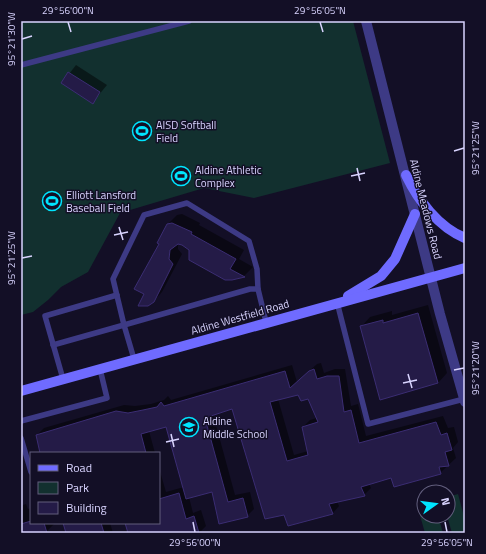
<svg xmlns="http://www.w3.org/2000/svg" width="486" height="554" viewBox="0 0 486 554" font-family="'Titillium Web',sans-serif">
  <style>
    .green { fill: #12302f }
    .shadow { fill: #0007; fill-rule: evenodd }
    .building { fill: #241b47; stroke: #3b2d73; fill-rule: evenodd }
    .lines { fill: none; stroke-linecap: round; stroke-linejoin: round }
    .service { stroke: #3d3a85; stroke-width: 5.5 }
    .minor { stroke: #3d3a85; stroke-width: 10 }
    .secondary { stroke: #6f6bff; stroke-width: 10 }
    .ticks { fill: none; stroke: #d9d4ff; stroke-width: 1.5 }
    .labels { text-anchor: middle; stroke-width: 3; stroke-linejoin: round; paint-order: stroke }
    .poi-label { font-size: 11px; fill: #d9d4ff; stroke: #130f26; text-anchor: start }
    .street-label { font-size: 11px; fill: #d9d4ff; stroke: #130f26 }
    .neatline { fill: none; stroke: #d9d4ff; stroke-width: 1.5 }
    .ticks-label { font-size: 10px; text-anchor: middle; fill: #d9d4ff }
  </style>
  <rect width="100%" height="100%" fill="#130f26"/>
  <g class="green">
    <path d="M21 21H353L390 163 254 198 204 188 120 213 88 272 61 287 48 300 33 312 21 315Z"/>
    <path d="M458 494 465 520V532L452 533 447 516 448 497Z"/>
    <path d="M424 503V516H438L443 533H425L417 505Z"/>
  </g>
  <g class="shadow">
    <path d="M76 65 107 85 93 102 62 83Z"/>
    <path d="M182 214 200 223 199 225 244 250 239 259 253 267 244 276 231 279 183 244 178 243V249L182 254 162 292 153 302 160 243 168 224 177 215Z"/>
    <path d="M428 305 447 373 438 383 361 327 370 317 392 311V315Z"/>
    <path d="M321 363 324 373 335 369H345L351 406 358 404 366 436 443 416 448 428 454 427 458 442 453 448 456 458 440 473 392 476 369 484 371 488 364 495 337 501 339 506 333 513 233 408 213 414 235 495 250 492 254 509 247 516 213 491 189 497 193 513 201 510 206 526 199 533H129L126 523H159V468L166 492 184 487 167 426 149 431 155 453H42L37 435 44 428 124 405 135 406 151 404 164 400 168 396 171 400 292 365 297 382 317 364ZM298 394 308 398 317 418 310 420 303 427 308 451 294 455 278 399Z"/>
    <path d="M21 500 23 505 26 504 28 509 31 508V523H55L46 532 21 533Z"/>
    <path d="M64 523H110L113 533H67Z"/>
  </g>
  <g class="building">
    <path d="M68 72 100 92 93 104 61 83Z"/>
    <path d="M172 223 192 232 191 234 236 259 230 269 245 277 232 280H225L189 260V250L182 245 178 244 170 250 169 259 173 264 154 302 148 306H138L144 294 134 289 159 244 157 243 167 224Z"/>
    <path d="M418 313 438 383 380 400 360 326 383 320V323Z"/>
    <path d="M314 369 317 379 327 376H339L344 412 351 410 359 443 436 422 441 435 447 433 452 450 445 452 449 466 439 467 441 474 394 487 391 478 361 487 365 496 329 504 333 514 288 526 284 515 265 519 232 409 205 418 228 502 243 498 248 517 219 524 212 492 186 499 166 427 141 434 146 453H40L36 435 116 411 128 413 143 410 157 407 161 402 164 406 285 371 290 388 309 371ZM298 395 301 401 308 399 318 422 302 427 308 455 287 461 270 402Z"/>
    <path d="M179 493 186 519 194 516 199 533H128L125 523H159V499Z"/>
    <path d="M31 521V523H44L47 533H21V524Z"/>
    <path d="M63 523H101L104 533H66Z"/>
  </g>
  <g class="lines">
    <g class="service">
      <path d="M21 65 189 21"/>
      <path d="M337 302 368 424 464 399"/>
      <path d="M53 345 124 325 113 279 144 215 187 203 249 241 257 269 258 289"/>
      <path d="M134 359 124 325 250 289H258L266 322"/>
      <path d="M63 379 45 316 117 295"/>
      <path d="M21 421 107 398 100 369"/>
      <path d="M21 438 31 472"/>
    </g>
    <path class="minor" d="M366 21 440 314 465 402"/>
    <g class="secondary">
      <path d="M406 175C418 200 438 227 465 238"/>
      <path d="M348 296 381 276 395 259 415 214"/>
      <path d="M21 391 465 268"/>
    </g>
  </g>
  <path class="ticks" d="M68 22 71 32M320 22 323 32M22 39 32 36M454 151 464 148M357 168 360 181M351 176 365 173M119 227 123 240M114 235 128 232M22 258 32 256M454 370 464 368M408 374 412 388M403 383 417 380M171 434 174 447M166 442 179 439M193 522 195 532M445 522 447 532"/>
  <defs>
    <symbol id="stadium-ring" viewBox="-11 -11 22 22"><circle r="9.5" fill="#130f26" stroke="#00e5ff" stroke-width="1.5"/><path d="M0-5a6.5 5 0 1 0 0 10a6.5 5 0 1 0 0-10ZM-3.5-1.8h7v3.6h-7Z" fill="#00e5ff"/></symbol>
    <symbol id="school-ring" viewBox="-11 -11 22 22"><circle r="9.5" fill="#130f26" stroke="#00e5ff" stroke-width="1.5"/><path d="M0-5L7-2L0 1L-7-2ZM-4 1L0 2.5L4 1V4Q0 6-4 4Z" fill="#00e5ff"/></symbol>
  </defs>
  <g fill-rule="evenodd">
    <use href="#stadium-ring" x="131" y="120" width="22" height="22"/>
    <use href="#stadium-ring" x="170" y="165" width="22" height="22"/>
    <use href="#stadium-ring" x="41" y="190" width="22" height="22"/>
    <use href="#school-ring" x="178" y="416" width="22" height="22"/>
  </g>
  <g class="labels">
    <g class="poi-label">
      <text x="156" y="129">AISD Softball<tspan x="156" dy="13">Field</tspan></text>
      <text x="195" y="174">Aldine Athletic<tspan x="195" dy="13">Complex</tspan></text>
      <text x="66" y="199">Elliott Lansford<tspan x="66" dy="13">Baseball Field</tspan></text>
      <text x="203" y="425">Aldine<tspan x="203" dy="13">Middle School</tspan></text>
    </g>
    <g class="street-label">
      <text transform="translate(426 209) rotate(76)" y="4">Aldine Meadows Road</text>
      <text transform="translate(240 317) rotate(-16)" y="4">Aldine Westfield Road</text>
    </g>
  </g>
  <rect width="486" height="554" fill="none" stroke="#130f26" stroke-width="44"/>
  <rect x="30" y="452" width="130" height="72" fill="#130f26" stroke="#625e7d"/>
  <rect x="38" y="465" width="20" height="6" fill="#6f6bff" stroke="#625e7d"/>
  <text x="66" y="472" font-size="12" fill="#d9d4ff">Road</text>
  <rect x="38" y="482" width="20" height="12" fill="#12302f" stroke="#625e7d"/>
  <text x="66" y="492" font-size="12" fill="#d9d4ff">Park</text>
  <rect x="38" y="502" width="20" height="12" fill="#241b47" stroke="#625e7d"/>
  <text x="66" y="512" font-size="12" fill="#d9d4ff">Building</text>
  <g transform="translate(436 504) rotate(76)"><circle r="19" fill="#130f26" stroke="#625e7d"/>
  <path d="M0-3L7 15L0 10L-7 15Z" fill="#00e5ff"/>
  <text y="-6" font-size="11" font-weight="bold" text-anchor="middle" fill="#d9d4ff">N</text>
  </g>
  <rect x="22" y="22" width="442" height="510" class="neatline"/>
  <g class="ticks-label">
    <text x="68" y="14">29°56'00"N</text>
    <text x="320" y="14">29°56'05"N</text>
    <text transform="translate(11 39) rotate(-90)" y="4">95°21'30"W</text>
    <text transform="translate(475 148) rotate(-90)" y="4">95°21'25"W</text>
    <text transform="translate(11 258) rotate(-90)" y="4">95°21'25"W</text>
    <text transform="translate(475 368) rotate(-90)" y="4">95°21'20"W</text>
    <text x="195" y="546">29°56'00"N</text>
    <text x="447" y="546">29°56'05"N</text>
  </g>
</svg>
